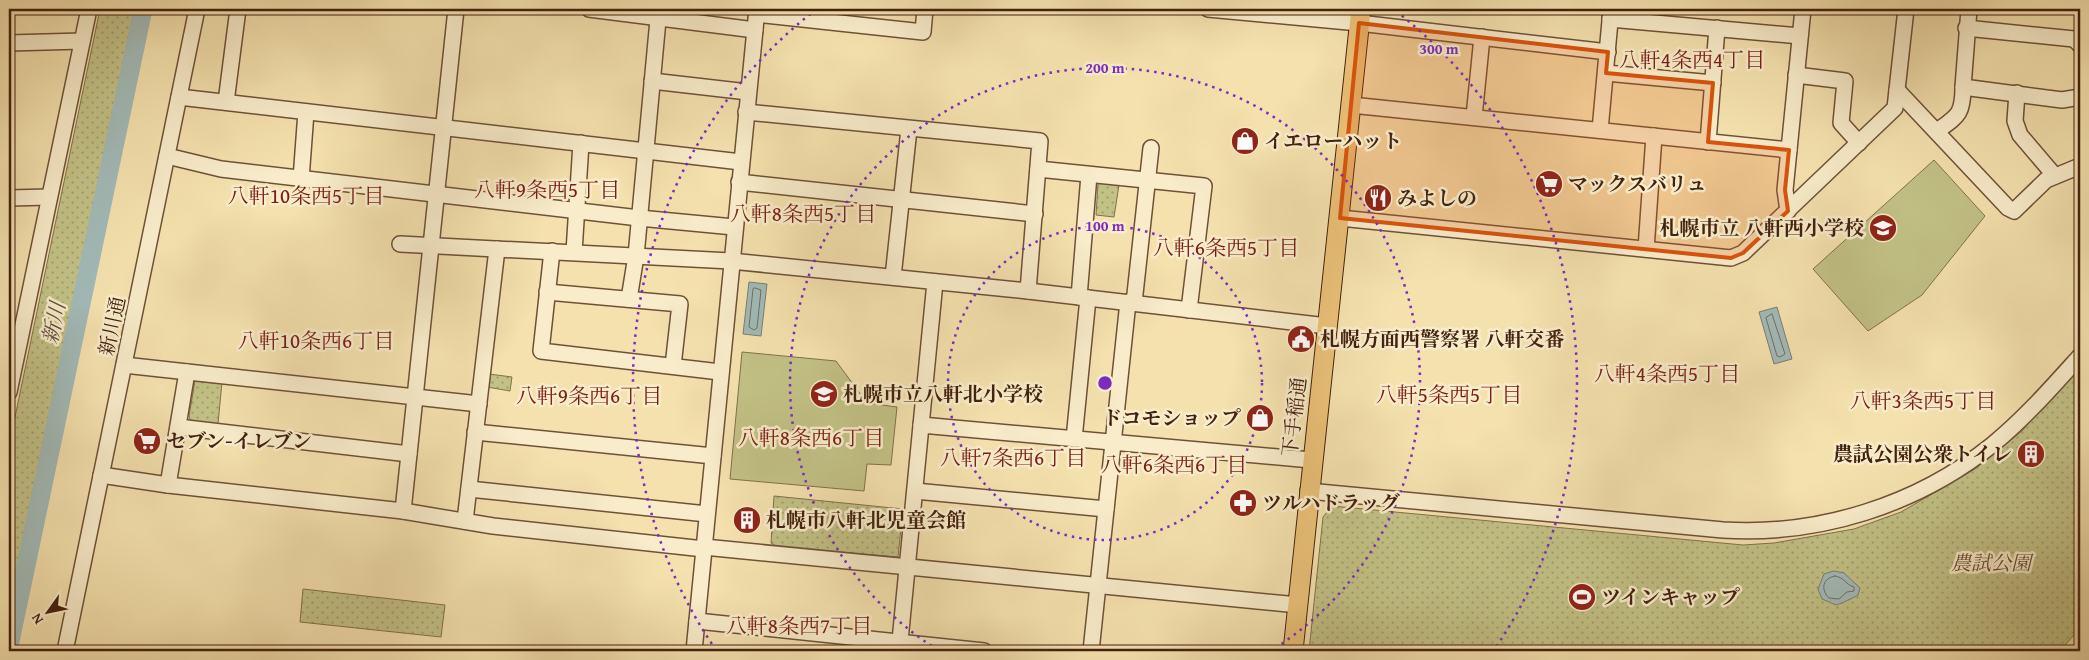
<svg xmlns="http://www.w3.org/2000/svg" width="2089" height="660" viewBox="0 0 2089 660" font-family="'Gentium Book Plus','Noto Serif JP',serif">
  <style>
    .grass { fill: #c2c186; stroke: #82714b }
    .park { fill: url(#park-dots); stroke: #82714b }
    .water { fill: #a2bab7; stroke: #7c7d74 }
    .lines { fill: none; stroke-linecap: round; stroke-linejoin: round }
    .shore { stroke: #726e64; stroke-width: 1 }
    .river { stroke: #a2bab7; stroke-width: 19 }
    .minor-casing { stroke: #6f5138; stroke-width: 18 }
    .major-casing { stroke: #432110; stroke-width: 21 }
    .minor { stroke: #f8ecca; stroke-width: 15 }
    .major { stroke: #eac077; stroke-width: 19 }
    .marked { fill: #d8530c; fill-opacity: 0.2; stroke: #d8530c; stroke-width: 4; stroke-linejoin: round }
    .ring { fill: none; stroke: #7b2cbf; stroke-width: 2.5; stroke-dasharray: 2.5 5 }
    .labels { text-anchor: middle; stroke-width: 5; stroke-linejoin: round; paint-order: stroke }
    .poi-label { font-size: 20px; font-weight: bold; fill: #432110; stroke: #f8ecca; text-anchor: start }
    .street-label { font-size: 20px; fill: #432110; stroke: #f8ecca }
    .park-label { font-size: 20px; font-style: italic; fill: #63492e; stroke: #f8ecca }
    .neighbourhood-label { font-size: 21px; fill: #7a1f14; stroke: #f8ecca }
    .water-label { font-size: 21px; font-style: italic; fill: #604f42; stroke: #f8ecca }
    .centre { fill: #7b2cbf; stroke: #f8ecca; stroke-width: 2.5 }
    .ring-label { font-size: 15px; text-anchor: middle; font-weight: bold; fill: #7b2cbf; stroke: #f8ecca; stroke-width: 5; stroke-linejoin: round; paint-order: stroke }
  </style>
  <defs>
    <pattern id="park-dots" width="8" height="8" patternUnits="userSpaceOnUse" patternTransform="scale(1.25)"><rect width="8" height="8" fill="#c2c186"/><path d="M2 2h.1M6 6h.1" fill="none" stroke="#9f9c6c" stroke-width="1.8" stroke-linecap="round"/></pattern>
  </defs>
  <rect width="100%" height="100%" fill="#f4e1ae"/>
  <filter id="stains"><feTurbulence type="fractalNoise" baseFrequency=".004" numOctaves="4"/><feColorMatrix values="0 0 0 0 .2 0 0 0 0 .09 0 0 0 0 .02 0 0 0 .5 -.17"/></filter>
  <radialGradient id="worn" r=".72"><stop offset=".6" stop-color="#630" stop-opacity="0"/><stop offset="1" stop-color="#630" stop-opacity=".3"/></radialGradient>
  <g class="grass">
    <path d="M1934 160 1985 216 1922 295 1868 331 1813 269Z"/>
    <path d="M742 352 836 361 867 403 897 407 891 465 867 464 864 491 730 479Z"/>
  </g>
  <g class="park">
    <path d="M100 9H138L9 632V446Z"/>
    <path d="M1101 182 1119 185 1114 217 1096 215 1098 184Z"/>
    <path d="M2080 364V628L2060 651H1309L1323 517 1332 506 1743 545 1774 543 1854 529 1901 512 1975 469 2022 431Z"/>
    <path d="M489 374 512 377 510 391 487 387Z"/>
    <path d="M200 378 222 382 218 424 191 422 189 416 195 381Z"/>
    <path d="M774 496 903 509 898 557 777 547 771 543Z"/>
    <path d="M303 589 445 605 441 637 300 622Z"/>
  </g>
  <g class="water">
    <path d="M749 282 767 284 761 336 743 334Z"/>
    <path d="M1777 307 1792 359 1774 364 1759 312Z"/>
    <path d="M1834 571 1844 573 1860 588 1858 595C1853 598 1843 603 1836 605L1822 599 1818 589 1824 574Z"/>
  </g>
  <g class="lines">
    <g class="shore">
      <path d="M755 288 761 290 757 328 754 330 749 327 753 289Z"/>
      <path d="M1772 314 1785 354 1780 357 1777 356 1766 318Z"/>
      <path d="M1835 576C1844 577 1846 585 1854 587V591L1847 592 1839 599 1829 598C1820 589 1823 578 1835 576Z"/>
    </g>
    <path class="river" d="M9 646 143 9"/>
    <defs>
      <g id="minor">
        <path d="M589 9 755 30"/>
        <path d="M1208 9 1359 23 1608 52"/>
        <path d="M1969 9 1963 87 2062 100 2080 97"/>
        <path d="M756 14 923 32 925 9"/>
        <path d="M1610 19 1800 36"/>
        <path d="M1966 28 2074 39 2080 45"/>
        <path d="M9 43 82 41"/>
        <path d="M1606 73 1713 83"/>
        <path d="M1796 75 1845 81 1841 123 1859 143"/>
        <path d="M652 81 748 92"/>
        <path d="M1897 90 2008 208 2014 211 2046 180 2080 166"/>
        <path d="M2017 93 2015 121 2020 135 2055 176"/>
        <path d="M179 97 741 162"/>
        <path d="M226 102 238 9"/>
        <path d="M1351 105 1789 150"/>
        <path d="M746 112 1040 141 1028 291"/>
        <path d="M1474 117 1482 37"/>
        <path d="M1600 130 1611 10"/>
        <path d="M1937 131C1958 116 1963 114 1963 87"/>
        <path d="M1708 142 1717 28"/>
        <path d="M167 156 221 169 639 218 734 227"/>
        <path d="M1038 169 1204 186 1189 310"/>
        <path d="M301 179 306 112"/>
        <path d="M739 182 1035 214"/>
        <path d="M9 198 49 197"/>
        <path d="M1788 211 1785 190 1803 9"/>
        <path d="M1340 218 1731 258 1743 253 1895 108 1906 9"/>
        <path d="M400 244 731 261 1028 291 1327 326"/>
        <path d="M1646 249 1654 136"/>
        <path d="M552 251 541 351 720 372"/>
        <path d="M574 252 581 143"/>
        <path d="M893 277 909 129"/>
        <path d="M547 292 680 304 673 366"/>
        <path d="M1079 297 1089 175"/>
        <path d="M629 299 636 256 659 9"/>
        <path d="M1134 303 1151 148"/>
        <path d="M124 365 479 404"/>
        <path d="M9 392 89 9"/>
        <path d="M921 425 1311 460"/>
        <path d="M178 427 409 454"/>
        <path d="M475 432 713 456"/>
        <path d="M1074 439 1088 298"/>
        <path d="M101 475 168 485 403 511 493 526 704 549"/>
        <path d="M168 485 187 372"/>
        <path d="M469 489 707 514"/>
        <path d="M915 491 1106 509"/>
        <path d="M1308 491 1723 530C1819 536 1917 505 1992 445 2024 419 2052 387 2080 356"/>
        <path d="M403 511 456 9"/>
        <path d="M465 521 497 249"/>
        <path d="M704 547 1298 605"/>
        <path d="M697 621 984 651"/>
        <path d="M65 651 197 9"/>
        <path d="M694 651 757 9"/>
        <path d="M899 651 935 282"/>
        <path d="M1091 651 1128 302"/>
      </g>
      <path id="major" d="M1293 651C1314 437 1340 223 1361 9"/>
    </defs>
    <use href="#minor" class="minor-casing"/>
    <use href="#major" class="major-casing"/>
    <use href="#minor" class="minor"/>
    <use href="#major" class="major"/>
  </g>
  <path class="marked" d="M1359 23 1608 52 1606 73 1713 83 1708 142 1789 150 1785 190 1788 211 1743 253 1731 258 1340 218Z"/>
  <g class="ring">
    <circle cx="1105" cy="383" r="157"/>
    <path d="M938 650A315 315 0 1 1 1272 650"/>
    <path d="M716 650A472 472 0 0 1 814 11M1396 11A472 472 0 0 1 1494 650"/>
  </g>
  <defs>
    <symbol id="shop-disc" viewBox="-11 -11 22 22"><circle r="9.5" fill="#8f2418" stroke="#f8ecca"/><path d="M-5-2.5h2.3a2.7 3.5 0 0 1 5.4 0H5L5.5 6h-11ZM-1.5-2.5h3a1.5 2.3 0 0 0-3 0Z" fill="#fff"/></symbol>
    <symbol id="supermarket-disc" viewBox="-11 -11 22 22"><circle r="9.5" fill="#8f2418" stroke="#f8ecca"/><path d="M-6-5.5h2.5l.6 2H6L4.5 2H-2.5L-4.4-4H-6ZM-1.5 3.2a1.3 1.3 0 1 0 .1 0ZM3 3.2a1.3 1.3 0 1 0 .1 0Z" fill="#fff"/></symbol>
    <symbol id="restaurant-disc" viewBox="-11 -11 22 22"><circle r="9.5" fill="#8f2418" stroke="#f8ecca"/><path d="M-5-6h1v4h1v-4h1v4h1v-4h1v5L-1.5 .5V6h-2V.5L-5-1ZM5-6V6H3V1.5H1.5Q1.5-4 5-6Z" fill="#fff"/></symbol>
    <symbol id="school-disc" viewBox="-11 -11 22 22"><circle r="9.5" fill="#8f2418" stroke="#f8ecca"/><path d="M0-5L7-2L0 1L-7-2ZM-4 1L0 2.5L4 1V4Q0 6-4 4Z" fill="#fff"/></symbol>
    <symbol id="civic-disc" viewBox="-11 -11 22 22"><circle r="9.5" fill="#8f2418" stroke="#f8ecca"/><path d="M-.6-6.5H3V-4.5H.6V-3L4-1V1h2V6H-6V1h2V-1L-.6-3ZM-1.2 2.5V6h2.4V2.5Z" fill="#fff"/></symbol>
    <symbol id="building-disc" viewBox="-11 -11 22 22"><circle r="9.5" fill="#8f2418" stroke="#f8ecca"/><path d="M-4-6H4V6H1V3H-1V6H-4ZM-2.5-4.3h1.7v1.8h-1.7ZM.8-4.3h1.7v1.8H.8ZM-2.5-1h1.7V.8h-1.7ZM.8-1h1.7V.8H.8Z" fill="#fff"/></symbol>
    <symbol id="pharmacy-disc" viewBox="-11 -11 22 22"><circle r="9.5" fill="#8f2418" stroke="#f8ecca"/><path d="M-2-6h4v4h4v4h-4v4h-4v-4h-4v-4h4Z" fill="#fff"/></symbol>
    <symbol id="stadium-disc" viewBox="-11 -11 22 22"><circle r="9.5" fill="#8f2418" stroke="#f8ecca"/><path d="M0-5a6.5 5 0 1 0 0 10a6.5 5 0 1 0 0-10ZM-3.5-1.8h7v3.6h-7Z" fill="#fff"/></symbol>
  </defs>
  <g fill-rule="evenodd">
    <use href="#shop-disc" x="1229" y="125" width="32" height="32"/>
    <use href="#supermarket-disc" x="1533" y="168" width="32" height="32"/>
    <use href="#restaurant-disc" x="1362" y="182" width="32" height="32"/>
    <use href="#school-disc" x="1867" y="212" width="32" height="32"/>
    <use href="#civic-disc" x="1285" y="323" width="32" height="32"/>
    <use href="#school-disc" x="808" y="378" width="32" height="32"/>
    <use href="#shop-disc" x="1244" y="402" width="32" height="32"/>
    <use href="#supermarket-disc" x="131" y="425" width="32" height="32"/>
    <use href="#building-disc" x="2015" y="438" width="32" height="32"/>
    <use href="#pharmacy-disc" x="1227" y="487" width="32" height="32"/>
    <use href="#building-disc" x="731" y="504" width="32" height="32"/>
    <use href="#stadium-disc" x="1566" y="581" width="32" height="32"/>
  </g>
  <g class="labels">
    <g class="poi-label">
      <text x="1264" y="148">イエローハット</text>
      <text x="1568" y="191">マックスバリュ</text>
      <text x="1397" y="205">みよしの</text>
      <text x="1864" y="235" text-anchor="end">札幌市立 八軒西小学校</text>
      <text x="1320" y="346">札幌方面西警察署 八軒交番</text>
      <text x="843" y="401">札幌市立八軒北小学校</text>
      <text x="1241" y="425" text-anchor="end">ドコモショップ</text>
      <text x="166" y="448">セブン-イレブン</text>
      <text x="2012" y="461" text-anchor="end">農試公園公衆トイレ</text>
      <text x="1262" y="510">ツルハドラッグ</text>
      <text x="766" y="527">札幌市八軒北児童会館</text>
      <text x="1601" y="604">ツインキャップ</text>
    </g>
    <g class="street-label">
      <text transform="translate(112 326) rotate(-78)" y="7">新川通</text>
      <text transform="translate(1294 417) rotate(-83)" y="7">下手稲通</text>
    </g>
    <g class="park-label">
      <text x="1991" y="570">農試公園</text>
    </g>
    <g class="neighbourhood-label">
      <text x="1692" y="67">八軒4条西4丁目</text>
      <text x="547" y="197">八軒9条西5丁目</text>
      <text x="306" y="203">八軒10条西5丁目</text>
      <text x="803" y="221">八軒8条西5丁目</text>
      <text x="1226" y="255">八軒6条西5丁目</text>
      <text x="316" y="348">八軒10条西6丁目</text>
      <text x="1667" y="381">八軒4条西5丁目</text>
      <text x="1449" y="402">八軒5条西5丁目</text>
      <text x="589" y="403">八軒9条西6丁目</text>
      <text x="1923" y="408">八軒3条西5丁目</text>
      <text x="811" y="445">八軒8条西6丁目</text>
      <text x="1013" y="465">八軒7条西6丁目</text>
      <text x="1174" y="472">八軒6条西6丁目</text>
      <text x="799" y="633">八軒8条西7丁目</text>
    </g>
    <g class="water-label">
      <text transform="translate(54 323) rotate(-78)" y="7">新川</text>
    </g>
  </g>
  <circle cx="1105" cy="383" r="8" class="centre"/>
  <g class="ring-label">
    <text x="1439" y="54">300 m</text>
    <text x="1105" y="73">200 m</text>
    <text x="1105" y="231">100 m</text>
  </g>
  <rect width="2089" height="660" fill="none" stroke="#f4e1ae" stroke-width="30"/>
  <rect x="10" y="10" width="2069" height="640" fill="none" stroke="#432110" stroke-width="2.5"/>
  <rect x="15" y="15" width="2059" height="630" fill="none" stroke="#432110"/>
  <g transform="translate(48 612) rotate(237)" stroke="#f8ecca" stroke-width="4" paint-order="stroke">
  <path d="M0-4L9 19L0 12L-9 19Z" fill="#432110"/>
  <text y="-8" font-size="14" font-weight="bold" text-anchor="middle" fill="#432110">N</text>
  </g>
  <rect width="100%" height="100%" filter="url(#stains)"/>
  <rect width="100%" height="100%" fill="url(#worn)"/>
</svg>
